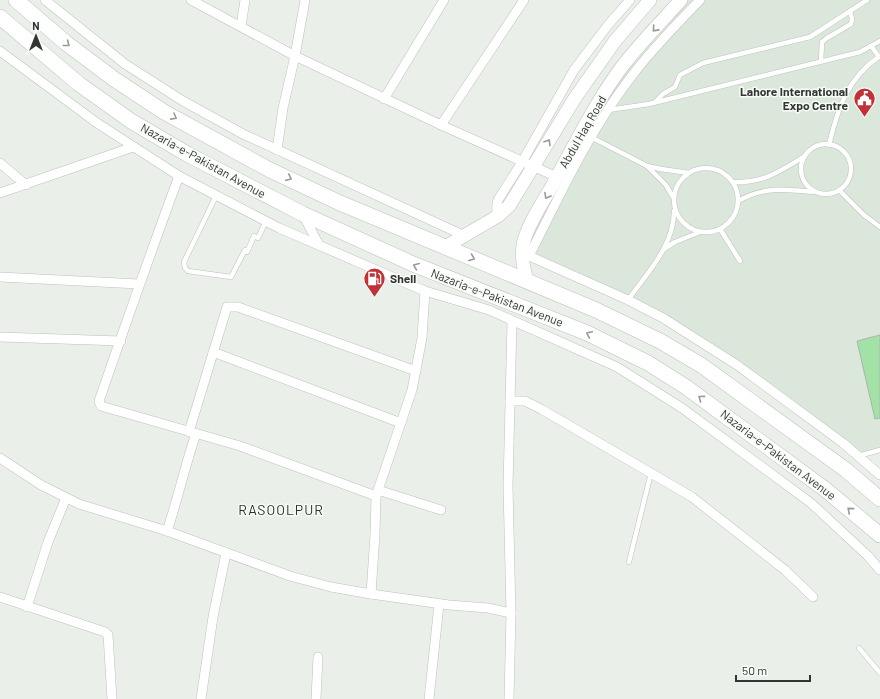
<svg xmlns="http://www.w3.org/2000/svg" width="880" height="699" viewBox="0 0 880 699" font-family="Barlow,sans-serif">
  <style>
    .built { fill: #dce7dc }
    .building { fill: #a3e2a7; stroke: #aeb2ae }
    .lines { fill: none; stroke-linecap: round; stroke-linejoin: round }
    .service-casing { stroke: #bdc1bd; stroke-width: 5.5 }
    .minor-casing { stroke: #bdc1bd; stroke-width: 10 }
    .secondary-casing { stroke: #bdc1bd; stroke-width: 14 }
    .primary-casing { stroke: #bdc1bd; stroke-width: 16 }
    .service { stroke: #fff; stroke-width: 4.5 }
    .minor { stroke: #fff; stroke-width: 9 }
    .secondary { stroke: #fff; stroke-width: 13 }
    .primary { stroke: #fff; stroke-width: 15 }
    .oneway { stroke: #999a9a }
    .labels { text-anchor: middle; stroke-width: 3; stroke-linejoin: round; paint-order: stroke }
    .poi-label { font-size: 12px; font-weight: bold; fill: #333534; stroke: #f7fcf7; text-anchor: end }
    .street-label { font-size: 12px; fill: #333534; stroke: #f7fcf7 }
    .quarter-label { font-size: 14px; letter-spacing: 1px; fill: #2c302c; stroke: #f7fcf7 }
  </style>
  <rect width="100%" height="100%" fill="#eaefea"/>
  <path class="built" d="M681 0H880V450L858 456 663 318 521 255 596 106Z"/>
  <path class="building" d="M880 335V418L875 419 857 341Z"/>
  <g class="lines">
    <defs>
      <g id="service">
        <path d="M872 47 879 57"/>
        <path d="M821 61 822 42 827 38 851 24 852 19 850 11"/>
        <path d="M656 101 663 94 675 87 680 75 703 63 810 37 867 0"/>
        <path d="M608 110 649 104 860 52 880 41"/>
        <path d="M591 137 647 166 661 169 689 173"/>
        <circle cx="826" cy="169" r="25"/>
        <path d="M829 145C837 110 848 77 880 56"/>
        <path d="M648 167 666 185 673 197"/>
        <circle cx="706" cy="200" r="32"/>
        <path d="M732 182C762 184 781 171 805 156"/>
        <path d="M839 190 864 215 880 227"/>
        <path d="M216 196 184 262 185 268 188 271 231 277 245 250 247 252 254 236 258 238 266 221"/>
        <path d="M738 201C765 186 784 189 814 192"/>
        <path d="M720 229 740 261"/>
        <path d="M664 249 675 242 700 232"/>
        <path d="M628 300C647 273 674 246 674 211"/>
        <path d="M858 456 880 450"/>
        <path d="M629 562 651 473"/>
        <path d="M859 648 880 673"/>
      </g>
      <g id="minor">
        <path d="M45 0 125 64 183 101 243 134 465 236"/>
        <path d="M191 0 295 56 441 125 557 177"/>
        <path d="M241 26 245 0"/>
        <path d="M0 51 97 123 179 176 279 228 425 291 489 310 617 367 682 408 811 503 868 556 880 570"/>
        <path d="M384 99 444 0"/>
        <path d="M441 125 524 0"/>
        <path d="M277 150 283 108 295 56 305 0"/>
        <path d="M0 163 26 185"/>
        <path d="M179 176C151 251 125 326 99 401L101 406 240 446 376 496 412 390 422 338 425 291"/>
        <path d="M0 193 133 147"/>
        <path d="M303 215 319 245"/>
        <path d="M498 216C496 210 496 206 498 200L522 162 574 70 608 25 630 0"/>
        <path d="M521 255 529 256 628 300 663 318 737 365 843 443 880 475"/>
        <path d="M529 256C560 195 589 131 631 77 652 49 676 25 700 0"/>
        <path d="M0 277 139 284"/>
        <path d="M0 337 121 341"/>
        <path d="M213 352 401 423"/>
        <path d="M510 401H525L541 409 692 497 785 570 813 597"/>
        <path d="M189 432 227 307H238L416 371"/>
        <path d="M0 458 41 485 79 504 167 531 290 576 331 587 371 594 449 605 488 608 511 613"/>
        <path d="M378 490 441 510"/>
        <path d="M167 531C178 499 185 465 196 434"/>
        <path d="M371 594 375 534 376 496"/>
        <path d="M0 597 105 632 108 635 112 699"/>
        <path d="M27 607 48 542 66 498"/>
        <path d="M201 699 213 617 226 553"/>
        <path d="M316 699 318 657"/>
        <path d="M429 699 439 604"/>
        <path d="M509 699 511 613 508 486 512 321"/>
      </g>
      <g id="secondary">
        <path d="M445 247 498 216 509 206 575 98 615 41 650 0"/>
        <path d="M527 281C524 269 521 258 523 245 526 227 543 202 552 186 574 146 594 105 621 68 639 44 661 22 681 0"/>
      </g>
      <g id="primary">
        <path d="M16 0 66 43 114 79 164 112 270 170 340 203 596 310 660 341 701 365 846 470 880 499"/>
        <path d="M0 17 79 84 131 121 187 154 303 214 413 264 587 333 648 363 686 387 826 490 880 535"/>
      </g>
    </defs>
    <use href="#service" class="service-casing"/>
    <use href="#minor" class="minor-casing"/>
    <use href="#secondary" class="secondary-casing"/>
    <use href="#primary" class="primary-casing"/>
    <use href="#service" class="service"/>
    <use href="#minor" class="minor"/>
    <use href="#secondary" class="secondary"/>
    <use href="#primary" class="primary"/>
  </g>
  <defs><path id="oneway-chevron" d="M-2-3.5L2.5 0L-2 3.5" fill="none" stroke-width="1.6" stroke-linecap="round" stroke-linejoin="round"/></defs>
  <g class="oneway">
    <use href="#oneway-chevron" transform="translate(655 29) rotate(132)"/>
    <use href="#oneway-chevron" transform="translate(67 44) rotate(38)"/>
    <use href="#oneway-chevron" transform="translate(174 117) rotate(29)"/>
    <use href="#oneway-chevron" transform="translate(548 142) rotate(-58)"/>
    <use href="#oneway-chevron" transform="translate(289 178) rotate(25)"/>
    <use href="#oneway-chevron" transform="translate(547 196) rotate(119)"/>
    <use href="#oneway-chevron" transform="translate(472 258) rotate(22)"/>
    <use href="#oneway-chevron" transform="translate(416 266) rotate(-157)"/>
    <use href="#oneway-chevron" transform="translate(589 334) rotate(-155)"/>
    <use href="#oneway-chevron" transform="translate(701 398) rotate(-144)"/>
    <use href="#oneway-chevron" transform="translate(850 510) rotate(-140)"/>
  </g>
  <defs>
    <symbol id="civic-pin" viewBox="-11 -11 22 30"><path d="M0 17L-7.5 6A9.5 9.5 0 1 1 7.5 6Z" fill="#c13137" stroke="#f7fcf7"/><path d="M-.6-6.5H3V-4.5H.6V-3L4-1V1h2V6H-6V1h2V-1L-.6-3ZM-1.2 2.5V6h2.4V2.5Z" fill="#fff"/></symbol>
    <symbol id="fuel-pin" viewBox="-11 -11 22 30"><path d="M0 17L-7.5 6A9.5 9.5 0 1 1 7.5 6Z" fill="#c13137" stroke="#f7fcf7"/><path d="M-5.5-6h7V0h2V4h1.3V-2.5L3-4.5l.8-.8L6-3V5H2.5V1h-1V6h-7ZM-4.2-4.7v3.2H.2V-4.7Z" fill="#fff"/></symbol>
  </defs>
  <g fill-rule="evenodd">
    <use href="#civic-pin" x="852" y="86" width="25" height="34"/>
    <use href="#fuel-pin" x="362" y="266" width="25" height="34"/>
  </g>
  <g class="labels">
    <g class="poi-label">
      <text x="848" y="96">Lahore International<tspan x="848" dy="14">Expo Centre</tspan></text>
      <text x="390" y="283" text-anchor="start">Shell</text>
    </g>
    <g class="street-label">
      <text transform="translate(583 132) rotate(-60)" y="4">Abdul Haq Road</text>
      <text transform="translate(203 161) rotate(29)" y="4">Nazaria-e-Pakistan Avenue</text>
      <text transform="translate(497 298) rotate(21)" y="4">Nazaria-e-Pakistan Avenue</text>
      <text transform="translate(778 455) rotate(37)" y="4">Nazaria-e-Pakistan Avenue</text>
    </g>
    <g class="quarter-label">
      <text x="281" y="515">RASOOLPUR</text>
    </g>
  </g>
  <g transform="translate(36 36)" stroke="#f7fcf7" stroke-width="3" paint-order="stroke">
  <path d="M0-3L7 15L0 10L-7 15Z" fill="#333534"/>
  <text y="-6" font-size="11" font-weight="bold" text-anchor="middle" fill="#333534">N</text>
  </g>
  <path d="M736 675v6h74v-6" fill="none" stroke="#333534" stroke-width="2"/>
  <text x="742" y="675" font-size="12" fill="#333534" stroke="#f7fcf7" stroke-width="3" paint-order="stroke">50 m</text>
</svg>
